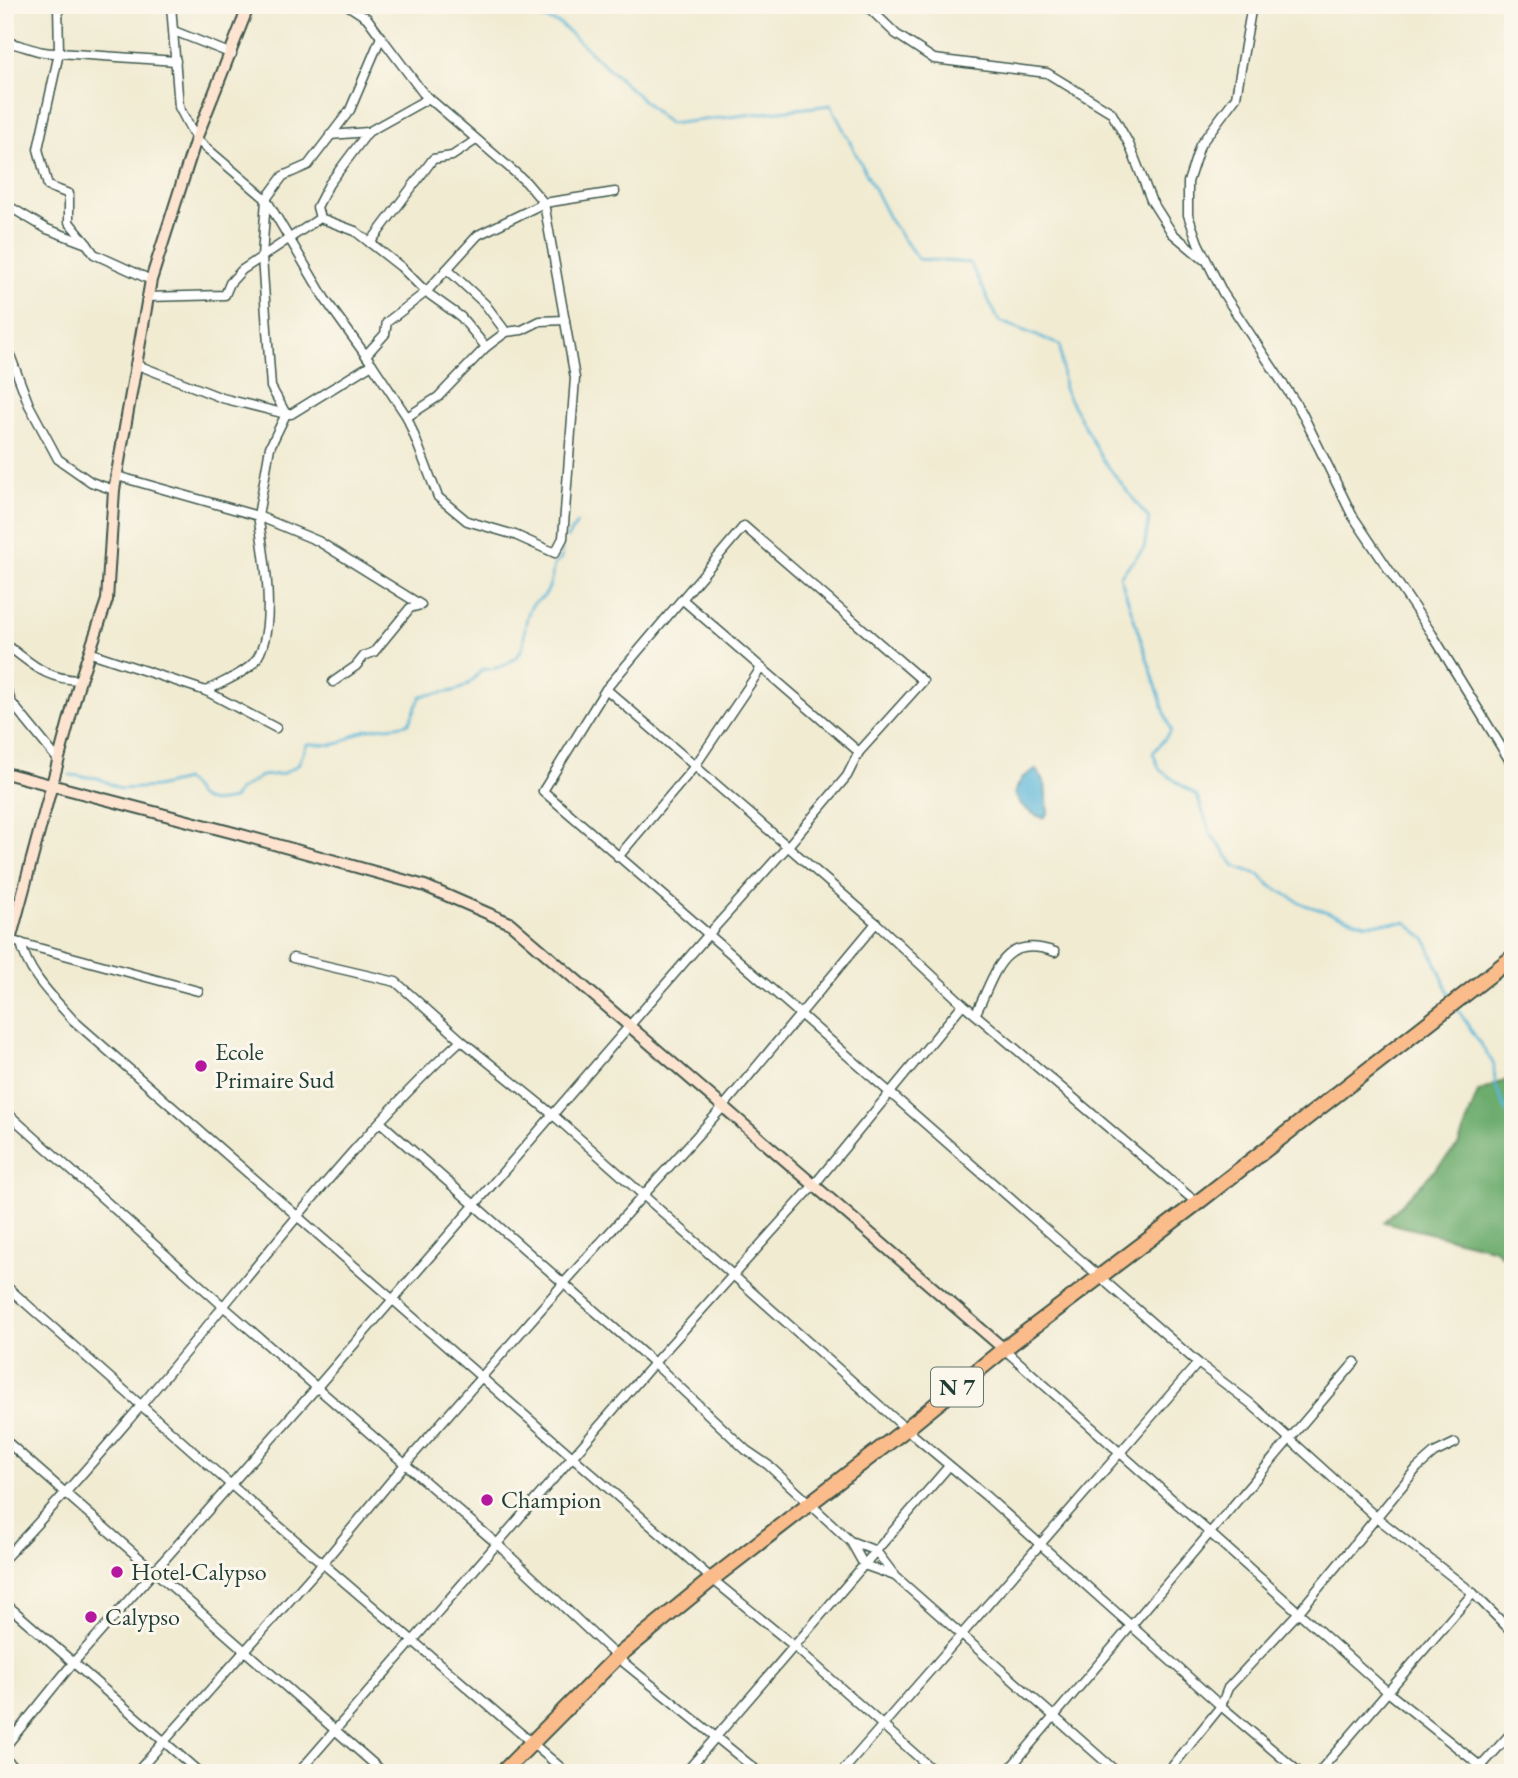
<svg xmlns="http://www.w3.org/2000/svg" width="1518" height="1778" viewBox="0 0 1518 1778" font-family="'EB Garamond',serif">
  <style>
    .forest { fill: #6cac6d; stroke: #467450; stroke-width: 2 }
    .water { fill: #5ab6d8; stroke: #3c7a86; stroke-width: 2 }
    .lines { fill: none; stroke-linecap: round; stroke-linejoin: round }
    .stream { stroke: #5ab6d8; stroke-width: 2.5 }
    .street-casing { stroke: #3e574c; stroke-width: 11 }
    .secondary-casing { stroke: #3e574c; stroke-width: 14 }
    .highway-casing { stroke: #3e574c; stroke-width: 18 }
    .street { stroke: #fff; stroke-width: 8 }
    .secondary { stroke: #fde4d0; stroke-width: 10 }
    .highway { stroke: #f9bc8a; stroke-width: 14 }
    .poi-dot { fill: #b5179e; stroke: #fbf7ec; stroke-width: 2.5 }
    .labels { text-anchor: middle; stroke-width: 6; stroke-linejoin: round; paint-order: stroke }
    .shield { fill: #fbf7ec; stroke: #61756b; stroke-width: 2 }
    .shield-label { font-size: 23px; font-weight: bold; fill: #1f3d34 }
    .poi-label { font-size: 24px; fill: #1f3d34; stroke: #fbf7ec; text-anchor: start }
  </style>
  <rect width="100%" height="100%" fill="#fbf7ec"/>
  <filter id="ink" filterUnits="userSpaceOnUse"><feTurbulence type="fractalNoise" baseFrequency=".0143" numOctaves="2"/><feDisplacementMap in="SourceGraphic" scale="14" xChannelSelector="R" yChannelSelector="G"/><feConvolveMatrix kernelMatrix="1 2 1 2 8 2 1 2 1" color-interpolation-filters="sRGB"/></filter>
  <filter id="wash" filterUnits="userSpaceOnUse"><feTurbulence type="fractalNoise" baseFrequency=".00686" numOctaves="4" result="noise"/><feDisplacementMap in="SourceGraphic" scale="28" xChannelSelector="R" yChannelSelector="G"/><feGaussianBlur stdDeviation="1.57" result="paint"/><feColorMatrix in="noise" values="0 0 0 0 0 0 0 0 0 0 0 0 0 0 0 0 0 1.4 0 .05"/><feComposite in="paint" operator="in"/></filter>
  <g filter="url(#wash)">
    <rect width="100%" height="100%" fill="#f1ebd2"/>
    <path class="forest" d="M1513 1077V1268L1495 1249 1384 1222 1458 1146 1478 1092Z"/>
    <path class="water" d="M1036 769 1045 784 1048 813 1043 818C1030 813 1018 806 1015 792L1022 778Z"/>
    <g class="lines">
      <g class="stream">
        <path d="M514 5 519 10 560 24 669 124 831 105 890 220 918 259 970 263 999 321 1060 345 1064 389 1103 460 1149 519 1144 548 1120 576 1171 731 1153 753 1160 770 1197 796 1211 834 1235 866 1260 875 1271 886 1305 905 1366 924 1406 922 1426 940 1451 998"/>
        <path d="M567 538 577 523"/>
        <path d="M70 775 98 778 121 789 156 787 185 780C191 785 193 789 197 795 206 805 221 801 233 799L238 791 261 776 282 774 298 765 307 744C319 743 329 747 340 743 351 738 358 731 370 729 384 726 396 728 409 723L421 696C450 690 462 697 482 669 496 671 520 661 523 645 525 634 524 618 531 607 533 602 540 600 544 596 551 589 552 574 554 565L561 559 562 546"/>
        <path d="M1456 1007 1493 1063 1496 1087 1513 1125"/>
      </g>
    </g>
  </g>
  <g filter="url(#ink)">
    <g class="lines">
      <defs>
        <g id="street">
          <path d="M171 5 179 107 196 139 266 199 325 299 372 364 291 414H286L270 447 258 516 318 541 421 605 410 608 374 652 364 656 356 666 333 682"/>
          <path d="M347 5 367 18 381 37"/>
          <path d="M866 5 896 34 934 59 1047 73 1111 112 1129 144 1151 200 1172 233 1203 259"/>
          <path d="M1252 5 1236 97 1200 145 1188 182V215L1198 243 1223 293 1301 411 1352 515 1432 634 1513 766"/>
          <path d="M174 31 232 54"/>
          <path d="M5 42C25 45 38 54 59 53L58 5"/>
          <path d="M330 135 368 132"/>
          <path d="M5 204 47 229 87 244 69 222V194L48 186 38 149 59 53 176 61"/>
          <path d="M320 218 317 207 329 184 368 132 429 98"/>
          <path d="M370 243 433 159 452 156 476 140"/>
          <path d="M87 244 94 254 151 280"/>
          <path d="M447 269 485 304 506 332 486 347"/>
          <path d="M147 297 225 295 230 283 242 270 320 218 355 231 401 267 426 292 461 317 486 347 438 397 407 417"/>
          <path d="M506 332 522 330 540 321 565 320"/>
          <path d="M5 342 29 405 58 459 91 482 114 490"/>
          <path d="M367 354 385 334 387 322 426 292 478 235 544 203 575 378 563 538 555 553 515 535 467 521 438 497 407 417 372 364"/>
          <path d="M135 364 222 398 286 414 271 387 262 257 266 199 283 176 308 165 350 110 381 37 423 93 526 182 544 203 615 192"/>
          <path d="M117 476 258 516C264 552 281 643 249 667 237 677 220 683 206 691"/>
          <path d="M683 600 859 752"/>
          <path d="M5 644C33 664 44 679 80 680"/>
          <path d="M91 653 206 691 276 728"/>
          <path d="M5 684 11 702 59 761"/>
          <path d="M606 689 876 923 963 1004 1197 1203"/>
          <path d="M618 857 695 766 761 668"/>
          <path d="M5 939 198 991"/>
          <path d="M21 943C28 974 53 997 73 1020L712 1579 794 1646 936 1773"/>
          <path d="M293 958 396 982 461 1040 552 1114 906 1429 986 1496 1221 1706 1300 1773"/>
          <path d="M976 1013C996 974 1001 933 1055 952"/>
          <path d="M5 1111 223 1306 496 1543 617 1657 760 1773"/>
          <path d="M380 1122 654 1363 746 1450 768 1465 850 1541 876 1551 895 1576 1118 1773"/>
          <path d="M5 1285 230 1484 567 1773"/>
          <path d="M1004 1349 1389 1693 1489 1773"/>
          <path d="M5 1440 384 1773"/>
          <path d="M851 1542 864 1565 895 1576"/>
          <path d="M5 1558C95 1464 176 1364 258 1264 322 1186 387 1108 461 1040"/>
          <path d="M5 1603 200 1773"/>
          <path d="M5 1747 73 1663 318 1386 708 935 788 846 847 776 859 752 923 681 744 526 606 689 543 791C763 980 980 1172 1198 1363L1250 1403 1376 1517 1473 1593 1513 1633"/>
          <path d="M5 1759 21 1773"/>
          <path d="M136 1773 323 1563 406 1463 564 1283 723 1107 876 923"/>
          <path d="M298 1773 654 1363 814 1185 963 1004"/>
          <path d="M685 1773 949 1466"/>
          <path d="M841 1773 1198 1363"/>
          <path d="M1006 1773 1355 1362"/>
          <path d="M1167 1773 1221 1706 1228 1688 1298 1613 1417 1468 1434 1453 1455 1443"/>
          <path d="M1318 1773 1473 1593"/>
          <path d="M1475 1773 1513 1731"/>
        </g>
        <g id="secondary">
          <path d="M5 773 238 834 425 886 510 923 1004 1349"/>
          <path d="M5 959 80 680 107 600 114 490 151 280 196 139 249 5"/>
        </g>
        <path id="highway" d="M502 1773 617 1657 712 1579 906 1429 1004 1349 1197 1203 1513 957"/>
      </defs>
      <use href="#street" class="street-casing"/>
      <use href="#secondary" class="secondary-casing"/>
      <use href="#highway" class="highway-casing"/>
      <use href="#street" class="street"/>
      <use href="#secondary" class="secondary"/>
      <use href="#highway" class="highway"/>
    </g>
  </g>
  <g class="poi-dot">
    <circle cx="201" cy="1066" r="7"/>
    <circle cx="487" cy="1500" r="7"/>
    <circle cx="117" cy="1572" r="7"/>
    <circle cx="91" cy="1617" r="7"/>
  </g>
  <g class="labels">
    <rect class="shield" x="931" y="1367.5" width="52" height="39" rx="5"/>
    <g class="shield-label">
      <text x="957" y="1395">N 7</text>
    </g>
    <g class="poi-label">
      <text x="215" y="1060">Ecole<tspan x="215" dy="28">Primaire Sud</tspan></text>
      <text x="501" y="1508">Champion</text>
      <text x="131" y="1580">Hotel-Calypso</text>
      <text x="105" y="1625">Calypso</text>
    </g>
  </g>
  <rect width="1518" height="1778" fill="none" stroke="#fbf7ec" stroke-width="28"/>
</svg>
